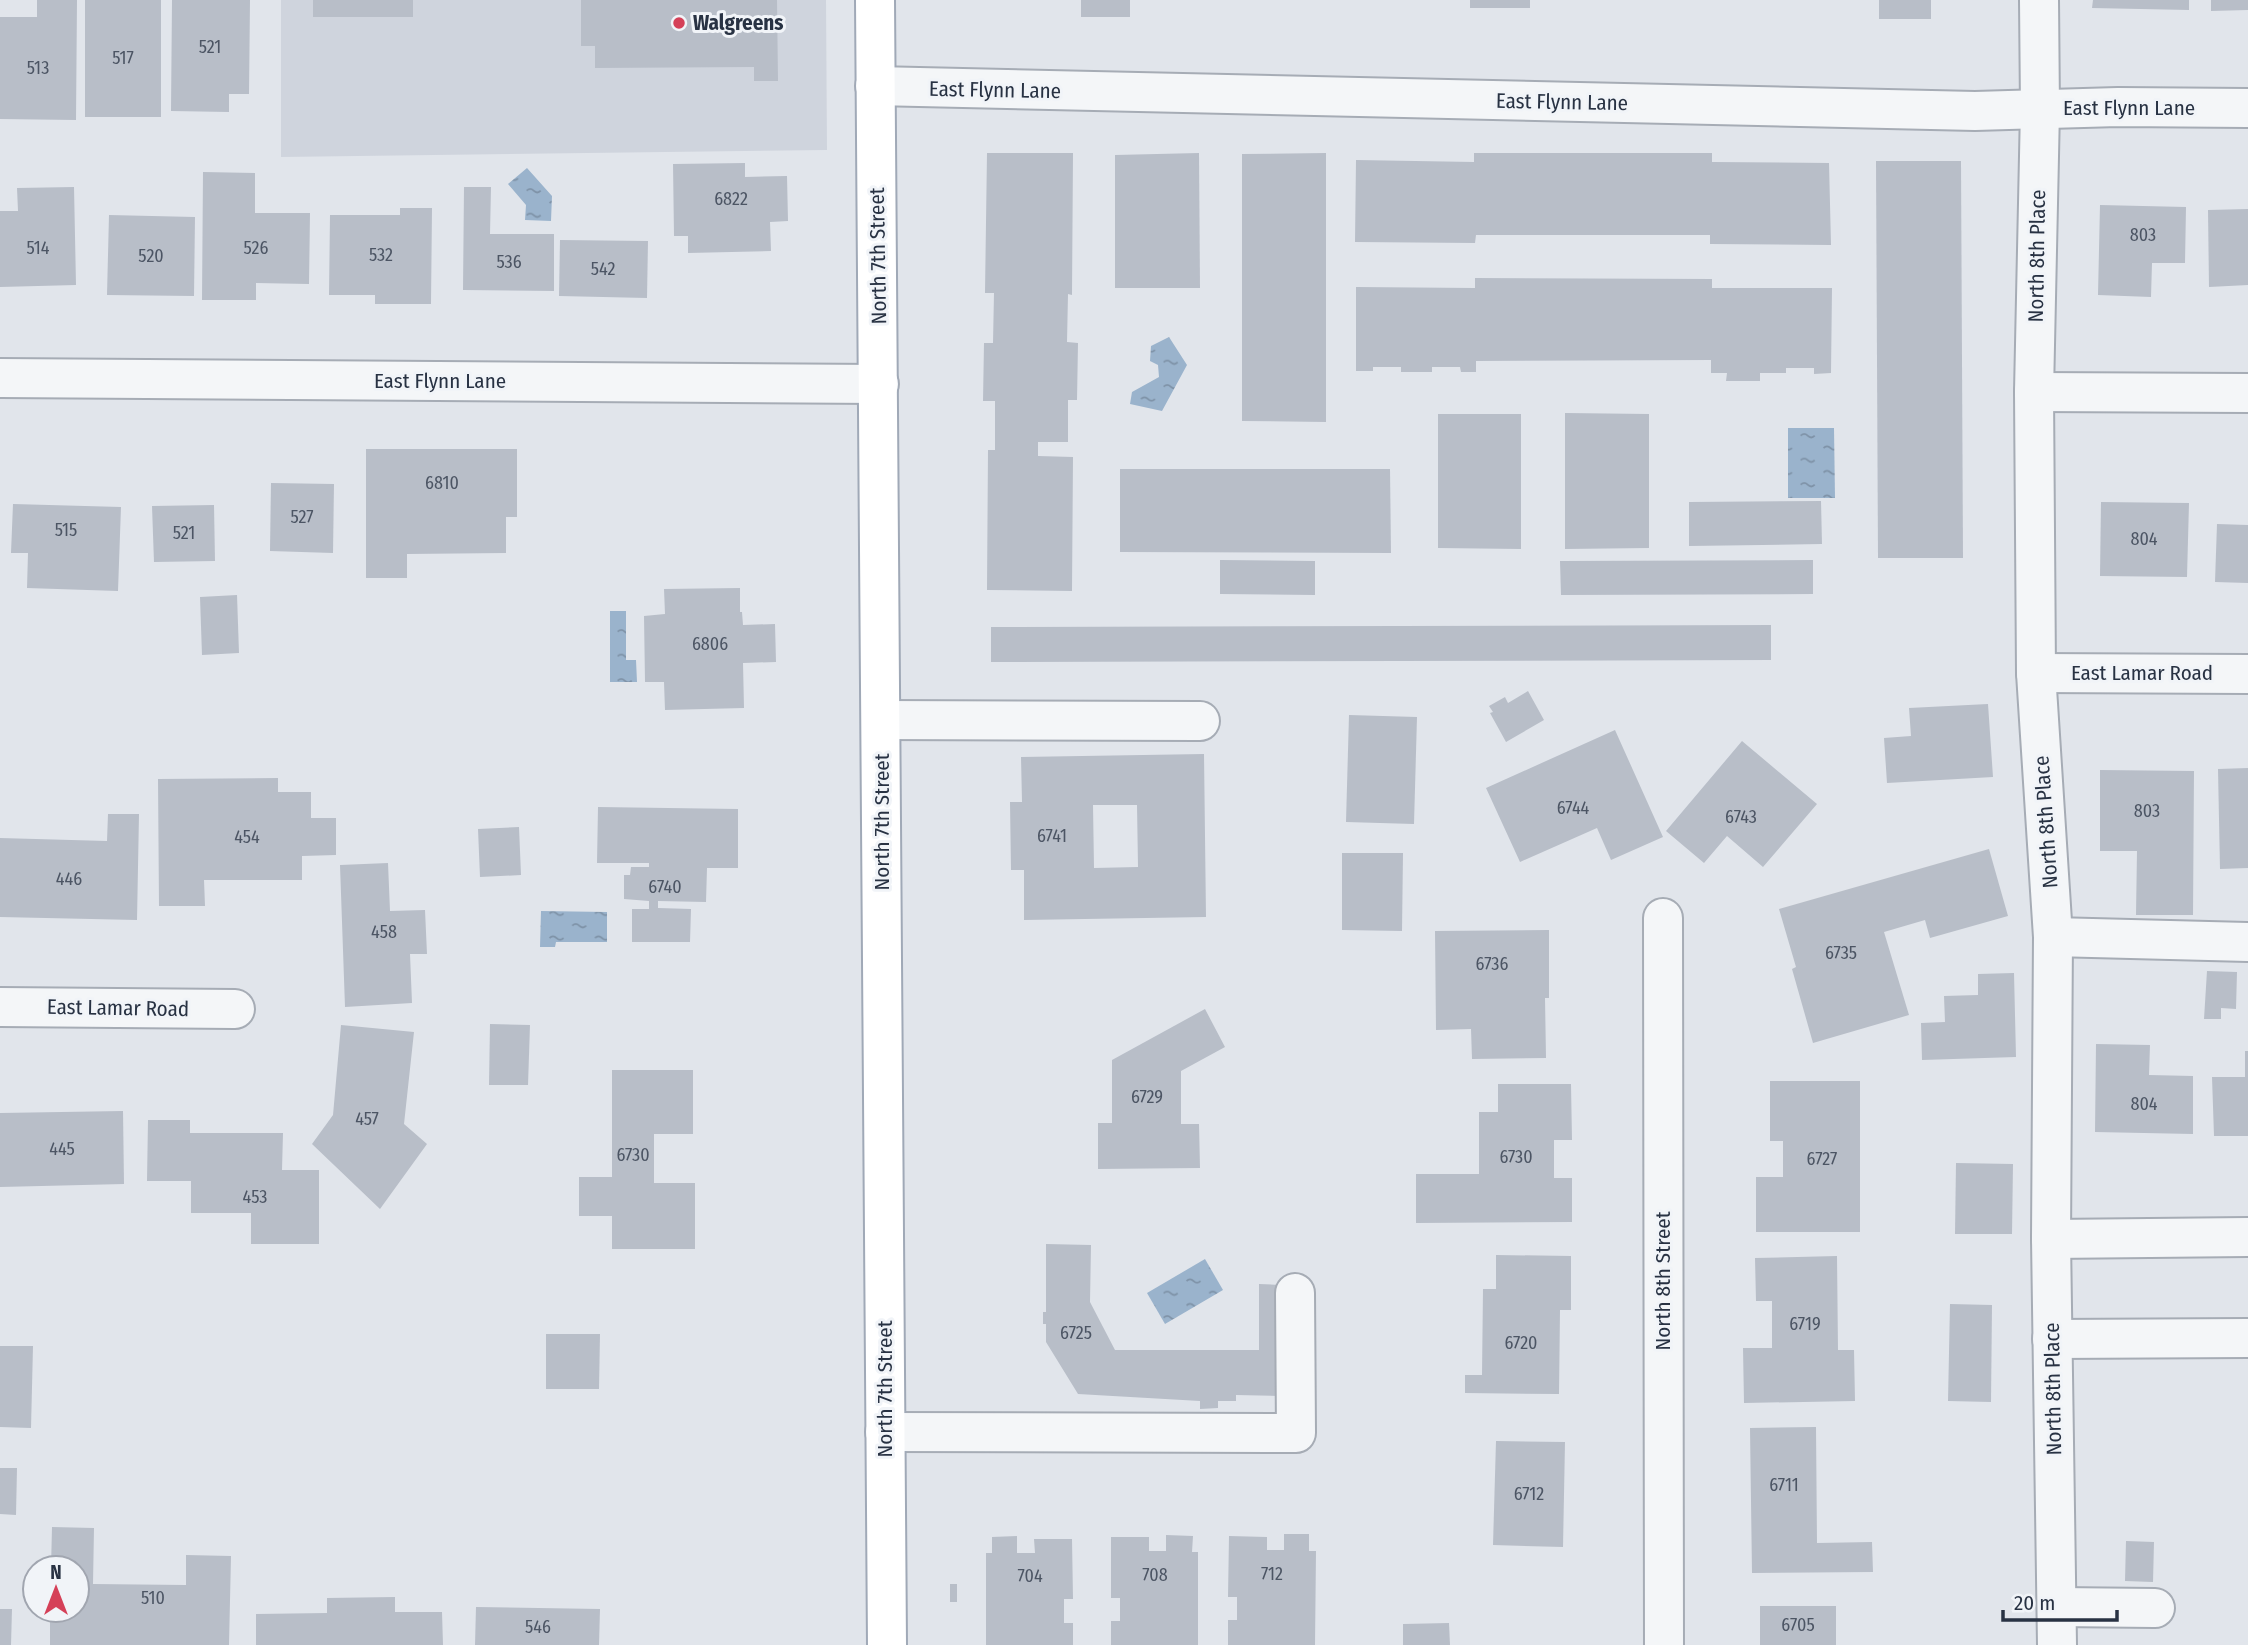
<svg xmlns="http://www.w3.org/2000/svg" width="2248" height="1645" viewBox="0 0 2248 1645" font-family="'Fira Sans Condensed',sans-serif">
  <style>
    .built { fill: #cfd4dd }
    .water { fill: url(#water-ripples) }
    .building { fill: #b8bec8; fill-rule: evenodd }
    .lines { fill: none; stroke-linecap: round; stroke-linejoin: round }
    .minor-casing { stroke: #a6acb5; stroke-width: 42 }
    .major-casing { stroke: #a0a9b7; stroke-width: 42 }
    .minor { stroke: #f4f6f8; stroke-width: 38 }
    .major { stroke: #fff; stroke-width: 38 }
    .poi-dot { fill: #d54058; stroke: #f1f4f8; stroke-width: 2.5 }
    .labels { text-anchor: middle; stroke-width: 6; stroke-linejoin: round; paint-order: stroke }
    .number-label { font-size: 18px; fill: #4c5564 }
    .poi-label { font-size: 21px; font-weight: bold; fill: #283243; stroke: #f1f4f8; text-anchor: start }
    .street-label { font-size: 21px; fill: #283243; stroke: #f1f4f8 }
  </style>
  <defs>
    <pattern id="water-ripples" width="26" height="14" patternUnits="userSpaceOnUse" patternTransform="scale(1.75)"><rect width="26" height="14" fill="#9ab3cc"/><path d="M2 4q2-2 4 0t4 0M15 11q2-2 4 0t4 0" fill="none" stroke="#7e92a7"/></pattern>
  </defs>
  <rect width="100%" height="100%" fill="#e1e5eb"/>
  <path class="built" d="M281 0H826L827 150 281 157Z"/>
  <g class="water">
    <path d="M527 168 552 196 551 221 525 220 526 205 508 184Z"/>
    <path d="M1169 337 1187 365 1162 411 1130 404 1132 392 1159 377 1158 365 1150 361 1151 346Z"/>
    <path d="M1788 428H1834L1835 498H1788Z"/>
    <path d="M610 611H626V660H636L637 682H610Z"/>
    <path d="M541 911 607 912V942H556L555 947H540Z"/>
    <path d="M1205 1259 1223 1290 1165 1324 1147 1293Z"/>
  </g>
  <g class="building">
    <path d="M37 0H77L76 120 0 119V17H37Z"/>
    <rect x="85" y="0" width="76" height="117"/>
    <path d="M172 0H250L249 94H229V112L171 111Z"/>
    <rect x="313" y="0" width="100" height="17"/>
    <path d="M581 0H777L778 81H754V67L595 68V46H581Z"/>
    <rect x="1081" y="0" width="49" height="17"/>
    <rect x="1470" y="0" width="60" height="8"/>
    <rect x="1879" y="0" width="52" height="19"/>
    <path d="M2093 0H2189V10L2092 8Z"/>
    <path d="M2211 0H2248V10L2211 11Z"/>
    <path d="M987 153H1073L1072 295 1068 294 1067 342 1078 343 1077 400H1068V442H1038V456L1073 457 1072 591 987 590 988 450H995V401H983L984 343H993L994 293H985Z"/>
    <path d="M1199 153 1200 288H1115V155Z"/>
    <path d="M1326 153V422L1242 421V154Z"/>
    <path d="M1474 153H1712V162L1829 163 1831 245 1710 244V235H1476L1475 243 1355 242 1356 160 1474 162Z"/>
    <path d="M1876 161H1961L1963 558H1878Z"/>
    <path d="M745 163V177L787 176 788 221 770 222 771 251 688 253V236H674L673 164Z"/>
    <path d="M203 172 255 173V213H310L309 284 256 283V300H202Z"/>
    <path d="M74 187 76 285 0 287V211H18L17 188Z"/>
    <path d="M464 187H491L490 234H554V291L463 290Z"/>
    <path d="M2100 205 2186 207 2185 263H2152L2151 297 2098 295Z"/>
    <path d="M400 208H432L431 304H375V295H329L330 215H400Z"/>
    <path d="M2248 209V285L2209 287 2208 210Z"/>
    <path d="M109 215 195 217 194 296 107 295Z"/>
    <path d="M560 240 648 241 647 298 559 296Z"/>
    <path d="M1475 278 1712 279V288H1832L1831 373 1814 374V368H1786V373H1760V381H1726L1727 373H1711V360L1476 361V372H1461L1460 367H1432V372H1401V367H1373V371H1356V287L1475 288Z"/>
    <path d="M1565 413 1649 414V548L1565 549Z"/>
    <path d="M1438 414H1521V549L1438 548Z"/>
    <path d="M366 449H517V517H506V553L407 554V578H366Z"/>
    <path d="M1120 469H1390L1391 553 1120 552Z"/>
    <path d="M271 483 334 484 333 553 270 551Z"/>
    <path d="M1821 501 1822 544 1689 546V502Z"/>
    <path d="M2101 502 2189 503 2187 577 2100 576Z"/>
    <path d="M13 504 121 507 118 591 27 588 28 553H11Z"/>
    <path d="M214 505 215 561 154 562 152 506Z"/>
    <path d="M2217 524 2248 525V583L2215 582Z"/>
    <path d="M1220 560 1315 561V595L1220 594Z"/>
    <path d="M1813 560V594L1561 595 1560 561Z"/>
    <path d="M740 588V612H742L743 625 775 624 776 662 743 663 744 708 665 710 664 682H645L644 616 665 614 664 589Z"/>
    <path d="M237 595 239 653 202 655 200 597Z"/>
    <path d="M1771 625V660L991 662V627Z"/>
    <path d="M1528 691 1544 720 1506 742 1490 713 1493 712 1489 706 1505 697 1508 703Z"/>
    <path d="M1988 704 1993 777 1887 783 1884 738 1911 736 1909 708Z"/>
    <path d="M1349 715 1417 717 1414 824 1346 822Z"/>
    <path d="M1615 730 1663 837 1611 860 1597 828 1520 862 1486 788Z"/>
    <path d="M1742 741 1817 804 1763 867 1727 836 1704 863 1666 831Z"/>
    <path d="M1204 754 1206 917 1024 920V870H1011L1010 802H1022L1021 757ZM1093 805H1137L1138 867 1094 868Z"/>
    <path d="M2248 768V868L2220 869 2218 769Z"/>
    <path d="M2100 770 2194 771 2193 915H2136L2137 851H2100Z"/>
    <path d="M278 778V792H311V818H336V855L302 856V880H204L205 906H159L158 779Z"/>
    <path d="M598 807 738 809V868H707L706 902 658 901V908L691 909 690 942H632V909H649V901L624 899V875H630L631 867H649V863H597Z"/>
    <path d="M108 814H139L137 920 0 917V838L107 841Z"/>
    <path d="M519 827 521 875 480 877 478 829Z"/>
    <path d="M1989 849 2008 916 1930 938 1925 920 1884 932 1909 1015 1813 1043 1792 969 1796 967 1779 909Z"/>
    <path d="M1342 853H1403L1402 931 1342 930Z"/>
    <path d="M388 863 390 911 425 910 427 954H410L412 1003 345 1007 340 865Z"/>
    <path d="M1549 930V998H1545L1546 1058 1472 1059 1471 1029 1436 1030 1435 931Z"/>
    <path d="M2207 971 2237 972 2236 1009 2221 1008V1019H2204Z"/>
    <path d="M2014 973 2016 1057 1922 1060 1921 1023 1945 1022 1944 996 1978 995V974Z"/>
    <path d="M1205 1009 1225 1047 1181 1071V1124H1199L1200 1168 1098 1169V1123H1112V1060Z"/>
    <path d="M490 1024 530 1025 528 1085H489Z"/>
    <path d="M341 1025 414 1032 404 1124 427 1144 380 1209 312 1144 333 1115Z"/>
    <path d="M2096 1044 2150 1045 2149 1075 2193 1076V1134L2095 1132Z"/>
    <path d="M2245 1051H2248V1136H2214L2212 1077H2245Z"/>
    <path d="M612 1070H693V1134H654V1183H695V1249H612V1216H579V1177H612Z"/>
    <path d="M1770 1081H1860V1232H1756V1177H1783V1141H1770Z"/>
    <path d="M1498 1084H1571L1572 1140H1554V1178H1572V1222L1416 1223V1174H1479V1112H1498Z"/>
    <path d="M123 1111 124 1184 0 1187V1113Z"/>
    <path d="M148 1120H190V1133H283L282 1170H319V1244H251V1213H191V1181H147Z"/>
    <path d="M1956 1163 2013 1164 2012 1234H1955Z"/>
    <path d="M1046 1244 1091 1245 1090 1302 1115 1350H1259V1284L1281 1285 1280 1396 1236 1395V1401H1218V1408L1200 1409V1401L1078 1394 1046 1342V1324H1043V1312H1046Z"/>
    <path d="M1496 1255 1571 1256V1310H1560L1559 1394 1465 1393V1375H1482L1483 1289H1496Z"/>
    <path d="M1837 1256 1838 1350H1854L1855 1401 1744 1403 1743 1348H1772V1301H1756L1755 1258Z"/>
    <path d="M1950 1304 1992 1305 1991 1402 1948 1401Z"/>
    <path d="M546 1334H600L599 1389H546Z"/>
    <path d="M0 1346H33L31 1428 0 1427Z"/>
    <path d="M1816 1427 1817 1543 1872 1542 1873 1572 1752 1573 1750 1428Z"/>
    <path d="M1496 1441 1565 1442 1563 1547 1493 1545Z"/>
    <path d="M0 1468H17L16 1515 0 1514Z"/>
    <path d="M52 1527 94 1528 93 1584 186 1585V1555L231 1556 229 1645H50V1610H77V1568H51Z"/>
    <path d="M1284 1534H1309V1551H1316L1315 1645H1228V1620H1237V1597H1228L1229 1536 1267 1537V1550H1284Z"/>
    <path d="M1166 1535 1193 1536 1192 1552H1198V1645H1111V1621H1120V1598H1111V1537H1149V1551H1166Z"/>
    <path d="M1017 1536V1553H1035L1034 1539H1072L1073 1599H1064V1623H1073V1645H986V1553H992V1537Z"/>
    <path d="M2126 1541 2154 1542 2153 1582 2125 1581Z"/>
    <rect x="950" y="1584" width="7" height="18"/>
    <path d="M395 1597V1612H442L443 1645H256V1614L327 1613V1598Z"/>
    <rect x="1760" y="1606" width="76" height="39"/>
    <path d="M476 1607 600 1609 599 1645H475Z"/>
    <path d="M0 1609H12L11 1645H0Z"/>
    <path d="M1449 1623 1450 1645H1403V1624Z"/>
  </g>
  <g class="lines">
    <defs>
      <g id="minor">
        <path d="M2039 0 2040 109 2034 392 2036 673 2053 937 2051 1239 2057 1645"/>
        <path d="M875 86 1975 111 2118 107 2248 108"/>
        <path d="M0 378 879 384"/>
        <path d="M2034 392 2248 393"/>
        <path d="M2036 673 2248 674"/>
        <path d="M881 720 1200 721"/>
        <path d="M1663 918 1664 1645"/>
        <path d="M2053 937 2248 942"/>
        <path d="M0 1007 235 1009"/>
        <path d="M2051 1239 2248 1237"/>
        <path d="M2052 1339 2248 1338"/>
        <path d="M885 1432 1296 1433 1295 1293"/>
        <path d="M2057 1607 2155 1608"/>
      </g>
      <path id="major" d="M875 0 887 1645"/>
    </defs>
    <use href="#minor" class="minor-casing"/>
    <use href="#major" class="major-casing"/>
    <use href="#minor" class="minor"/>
    <use href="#major" class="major"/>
  </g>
  <circle class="poi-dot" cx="679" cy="23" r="7"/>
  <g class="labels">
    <g class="number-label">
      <text x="210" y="53">521</text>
      <text x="123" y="64">517</text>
      <text x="38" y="74">513</text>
      <text x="731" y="205">6822</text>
      <text x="2143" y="241">803</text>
      <text x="38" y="254">514</text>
      <text x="256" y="254">526</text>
      <text x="381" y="261">532</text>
      <text x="151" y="262">520</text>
      <text x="509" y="268">536</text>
      <text x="603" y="275">542</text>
      <text x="442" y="489">6810</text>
      <text x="302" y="523">527</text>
      <text x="66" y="536">515</text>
      <text x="184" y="539">521</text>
      <text x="2144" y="545">804</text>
      <text x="710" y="650">6806</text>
      <text x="1573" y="814">6744</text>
      <text x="2147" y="817">803</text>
      <text x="1741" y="823">6743</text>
      <text x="1052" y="842">6741</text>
      <text x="247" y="843">454</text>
      <text x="69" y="885">446</text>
      <text x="665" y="893">6740</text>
      <text x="384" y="938">458</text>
      <text x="1841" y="959">6735</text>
      <text x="1492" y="970">6736</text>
      <text x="1147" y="1103">6729</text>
      <text x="2144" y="1110">804</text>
      <text x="367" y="1125">457</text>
      <text x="62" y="1155">445</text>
      <text x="633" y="1161">6730</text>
      <text x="1516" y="1163">6730</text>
      <text x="1822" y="1165">6727</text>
      <text x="255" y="1203">453</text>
      <text x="1805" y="1330">6719</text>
      <text x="1076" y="1339">6725</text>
      <text x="1521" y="1349">6720</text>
      <text x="1784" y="1491">6711</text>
      <text x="1529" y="1500">6712</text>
      <text x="1272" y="1580">712</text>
      <text x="1155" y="1581">708</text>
      <text x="1030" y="1582">704</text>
      <text x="153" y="1604">510</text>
      <text x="1798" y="1631">6705</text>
      <text x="538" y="1633">546</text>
    </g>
    <g class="poi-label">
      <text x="693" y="30">Walgreens</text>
    </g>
    <g class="street-label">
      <text transform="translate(995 90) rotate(1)" y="7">East Flynn Lane</text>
      <text transform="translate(1562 102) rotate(1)" y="7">East Flynn Lane</text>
      <text x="2129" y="115">East Flynn Lane</text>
      <text transform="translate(878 256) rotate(-91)" y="7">North 7th Street</text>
      <text transform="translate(2037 256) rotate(-89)" y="7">North 8th Place</text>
      <text x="440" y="388">East Flynn Lane</text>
      <text x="2142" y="680">East Lamar Road</text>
      <text transform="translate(882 822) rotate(-90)" y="7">North 7th Street</text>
      <text transform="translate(2046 822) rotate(-94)" y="7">North 8th Place</text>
      <text transform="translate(118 1008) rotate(1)" y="7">East Lamar Road</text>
      <text transform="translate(1663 1281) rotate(-90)" y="7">North 8th Street</text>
      <text transform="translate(885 1389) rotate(-90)" y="7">North 7th Street</text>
      <text transform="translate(2053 1389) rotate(-91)" y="7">North 8th Place</text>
    </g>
  </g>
  <g transform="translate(56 1589)"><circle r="33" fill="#f1f4f8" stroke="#a1a6b0" stroke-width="2"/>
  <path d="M0-5L12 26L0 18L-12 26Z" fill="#d54058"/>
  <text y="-10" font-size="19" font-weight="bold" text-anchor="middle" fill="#283243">N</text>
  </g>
  <path d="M2003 1610v10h114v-10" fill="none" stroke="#283243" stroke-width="3.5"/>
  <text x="2014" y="1610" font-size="21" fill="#283243" stroke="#f1f4f8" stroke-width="5" paint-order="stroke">20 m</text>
</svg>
